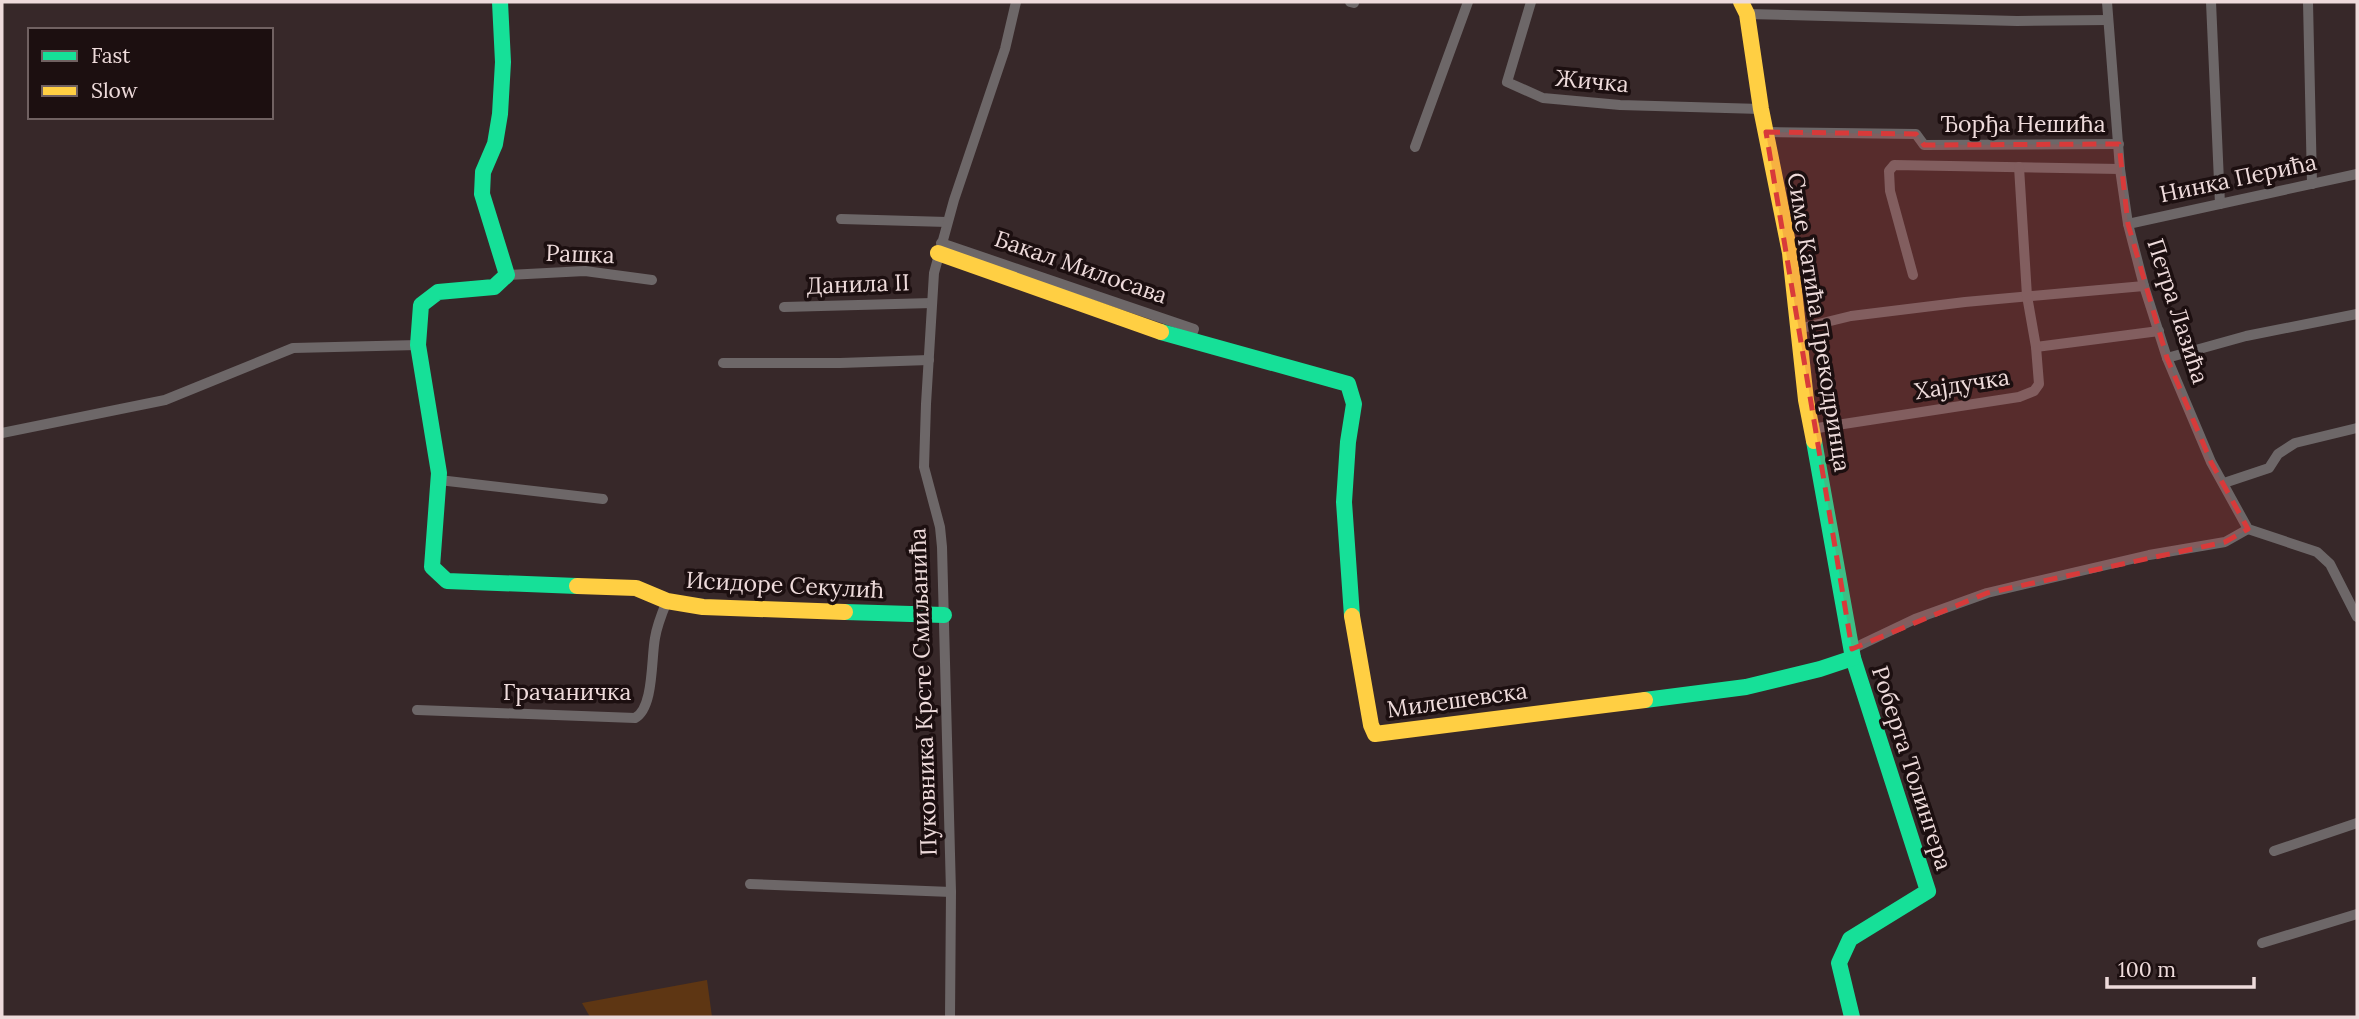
<svg xmlns="http://www.w3.org/2000/svg" width="2359" height="1019" viewBox="0 0 2359 1019" font-family="Lora,serif">
  <style>
    .green { fill: #5e3613 }
    .lines { fill: none; stroke-linecap: round; stroke-linejoin: round }
    .street { stroke: #6d6768; stroke-width: 10 }
    .fast { stroke: #16e098; stroke-width: 16 }
    .slow { stroke: #ffcf43; stroke-width: 16 }
    .marked { fill: #d83a3a; fill-opacity: 0.2; stroke: #d83a3a; stroke-width: 5; stroke-dasharray: 14 9; stroke-linejoin: round }
    .labels { text-anchor: middle; stroke-width: 7; stroke-linejoin: round; paint-order: stroke }
    .street-label { font-size: 23px; fill: #eedbdb; stroke: #1c0f10 }
  </style>
  <rect width="100%" height="100%" fill="#372829"/>
  <path class="green" d="M707 980 712 1017H590L582 1003Z"/>
  <g class="lines">
    <g class="street">
      <path d="M1350 2 1354 3"/>
      <path d="M1531 2 1507 82 1543 98 1620 105 1761 109"/>
      <path d="M2107 2 2120 169 2128 224 2144 286 2167 358 2211 462 2248 529 2317 552 2330 564 2357 617"/>
      <path d="M2211 2 2220 204"/>
      <path d="M2308 2 2312 184"/>
      <path d="M1747 14 2017 21 2108 20"/>
      <path d="M1766 132 1916 134 1924 145 2119 144"/>
      <path d="M1415 147 1468 2"/>
      <path d="M841 219 947 222"/>
      <path d="M2128 224 2357 174"/>
      <path d="M941 243 1194 329 1189 342"/>
      <path d="M507 275 585 271 652 280"/>
      <path d="M1913 275 1890 191 1889 171 1894 165 2120 169"/>
      <path d="M784 307 932 303"/>
      <path d="M1798 329 1851 316 1965 302 2144 286"/>
      <path d="M2036 347 2159 331"/>
      <path d="M2167 358 2246 336 2357 314"/>
      <path d="M723 363H840L929 360"/>
      <path d="M1811 429 2019 397 2034 391 2039 384 2036 347 2027 296 2019 167"/>
      <path d="M2 433 165 400 293 348 418 345"/>
      <path d="M439 480 603 499"/>
      <path d="M2224 483 2269 468 2278 454 2295 443 2357 428"/>
      <path d="M1852 649 1915 619 1987 593 2149 555 2225 542 2248 529"/>
      <path d="M417 710 635 718C654 708 651 659 655 638 657 625 662 613 667 601"/>
      <path d="M2274 851 2357 823"/>
      <path d="M750 884 951 892"/>
      <path d="M2262 943 2357 914"/>
      <path d="M950 1017 951 892 942 547 940 527 924 467 926 404 934 273 954 200 1005 49 1016 2"/>
    </g>
    <g class="fast">
      <path d="M500 2 503 62 500 114 495 144 483 172 482 194 507 275 494 287 438 292 421 305 418 345 439 473 432 567 447 581 577 586"/>
      <path d="M1161 332 1348 384 1354 404 1348 442 1344 502 1352 616"/>
      <path d="M1814 441 1853 658 1928 891 1850 939 1839 963 1852 1017"/>
      <path d="M845 612 944 615"/>
      <path d="M1645 700 1746 687 1820 669 1853 658"/>
    </g>
    <g class="slow">
      <path d="M1741 2 1747 14 1761 109 1790 253 1806 400 1814 441"/>
      <path d="M938 253 1161 332"/>
      <path d="M577 586 636 588 667 601 703 607 845 612"/>
      <path d="M1352 616 1371 725 1375 734 1645 700"/>
    </g>
  </g>
  <path class="marked" d="M1766 132 1916 134 1924 145 2119 144 2128 224 2167 358 2211 462 2248 529 2225 542 1987 593 1852 649Z"/>
  <g class="labels">
    <g class="street-label">
      <text transform="translate(1592 81) rotate(5)" y="8">Жичка</text>
      <text x="2023" y="132">Ђорђа Нешића</text>
      <text transform="translate(2238 178) rotate(-12)" y="8">Нинка Перића</text>
      <text transform="translate(580 254) rotate(2)" y="8">Рашка</text>
      <text transform="translate(1081 267) rotate(19)" y="8">Бакал Милосава</text>
      <text transform="translate(858 284) rotate(-2)" y="8">Данила II</text>
      <text transform="translate(2178 311) rotate(72)" y="8">Петра Лазића</text>
      <text transform="translate(1819 322) rotate(81)" y="8">Симе Катића Прекодринца</text>
      <text transform="translate(1962 384) rotate(-9)" y="8">Хајдучка</text>
      <text transform="translate(785 585) rotate(3)" y="8">Исидоре Секулић</text>
      <text x="567" y="700">Грачаничка</text>
      <text transform="translate(923 692) rotate(-92)" y="8">Пуковника Крсте Смиљанића</text>
      <text transform="translate(1457 700) rotate(-8)" y="8">Милешевска</text>
      <text transform="translate(1912 768) rotate(72)" y="8">Роберта Толингера</text>
    </g>
  </g>
  <rect width="2359" height="1019" fill="none" stroke="#eedbdb" stroke-width="7"/>
  <rect x="28" y="28" width="245" height="91" fill="#1c0f10" stroke="#706161" stroke-width="2"/>
  <rect x="42" y="51" width="35" height="10" fill="#16e098" stroke="#706161" stroke-width="2"/>
  <text x="91" y="63" font-size="21" fill="#eedbdb">Fast</text>
  <rect x="42" y="86" width="35" height="10" fill="#ffcf43" stroke="#706161" stroke-width="2"/>
  <text x="91" y="98" font-size="21" fill="#eedbdb">Slow</text>
  <path d="M2107 977v10h147v-10" fill="none" stroke="#eedbdb" stroke-width="3.5"/>
  <text x="2118" y="977" font-size="21" fill="#eedbdb" stroke="#1c0f10" stroke-width="5" paint-order="stroke">100 m</text>
</svg>
